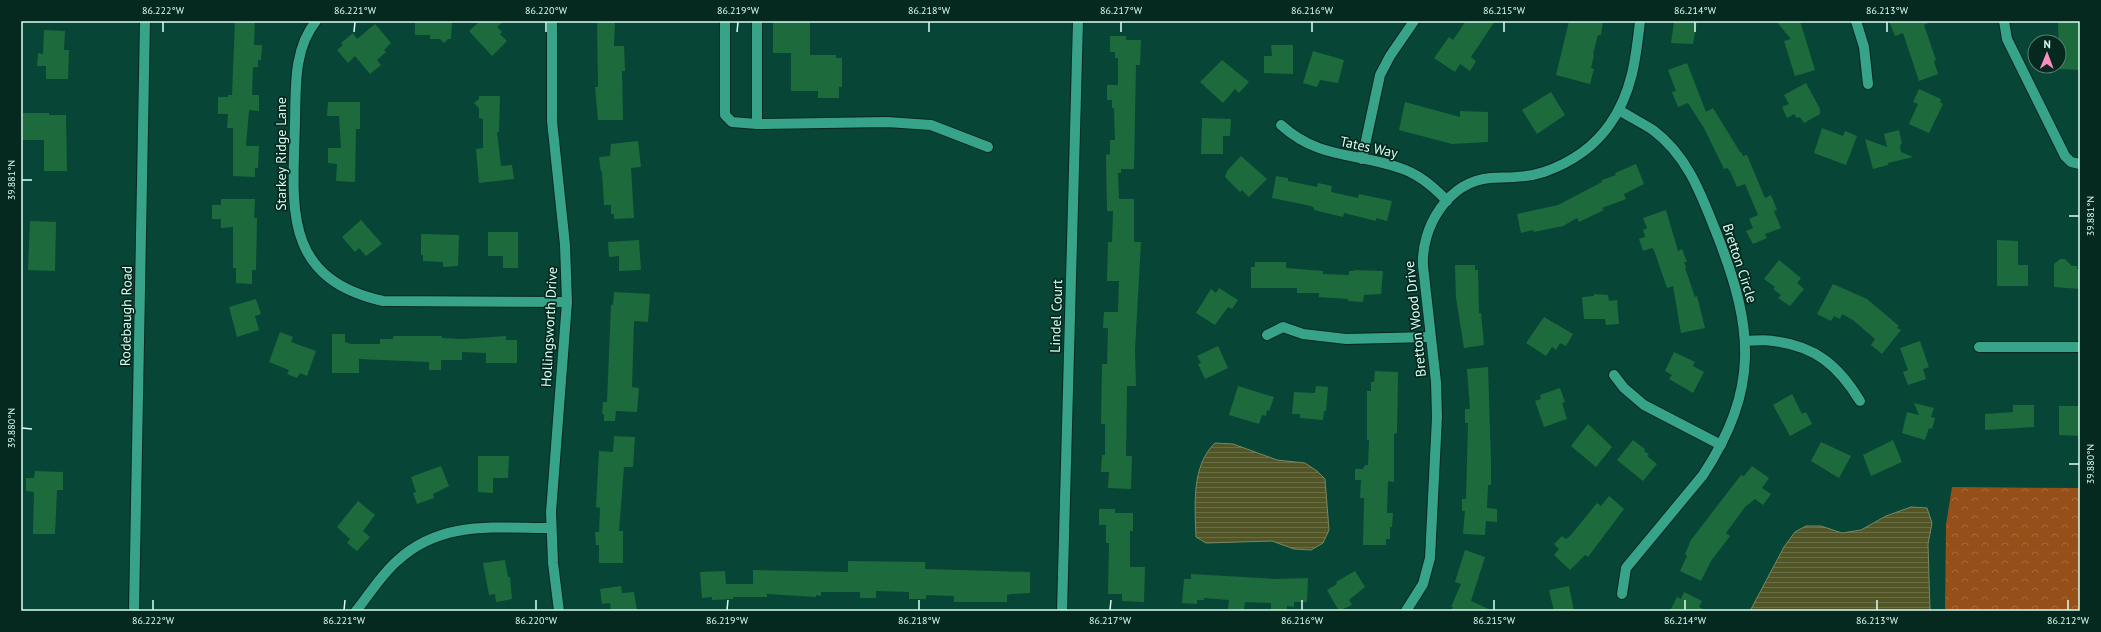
<svg xmlns="http://www.w3.org/2000/svg" width="2101" height="632" viewBox="0 0 2101 632" font-family="'PT Sans',sans-serif">
  <style>
    .forest { fill: url(#forest-crowns) }
    .water { fill: url(#water-rules); stroke: #7a8863 }
    .building { fill: #1d6b3c }
    .lines { fill: none; stroke-linecap: round; stroke-linejoin: round }
    .minor-casing { stroke: #05281f; stroke-width: 12 }
    .minor { stroke: #37a388; stroke-width: 10 }
    .ticks { fill: none; stroke: #d9fff2; stroke-width: 1.5 }
    .labels { text-anchor: middle; stroke-width: 3.5; stroke-linejoin: round; paint-order: stroke }
    .street-label { font-size: 14px; fill: #d9fff2; stroke: #05281f }
    .neatline { fill: none; stroke: #d9fff2; stroke-width: 1.5 }
    .ticks-label { font-size: 10px; text-anchor: middle; fill: #d9fff2 }
  </style>
  <defs>
    <pattern id="forest-crowns" width="20" height="18" patternUnits="userSpaceOnUse"><rect width="20" height="18" fill="#974f1a"/><path d="M2 6a3 3 0 1 1 6 0M12 15a3 3 0 1 1 6 0" fill="none" stroke="#a5693c"/></pattern>
    <pattern id="water-rules" width="6" height="5" patternUnits="userSpaceOnUse"><rect width="6" height="5" fill="#525526"/><path d="M0 2.5h6" fill="none" stroke="#6a6e46"/></pattern>
  </defs>
  <rect width="100%" height="100%" fill="#074537"/>
  <path class="forest" d="M1952 487 2080 488V611H1945L1946 525Z"/>
  <g class="water">
    <path d="M1215 443 1233 444 1277 460 1305 463 1317 471 1325 479 1329 530 1323 543 1311 550 1294 549 1272 541 1206 543 1196 537C1195 506 1191 466 1215 443Z"/>
    <path d="M1911 507 1927 508 1932 523 1928 544 1930 611H1750L1784 547 1795 532 1806 526H1821L1842 533 1861 530 1886 516Z"/>
  </g>
  <g class="building">
    <path d="M235 21H255L254 45H262L261 60H258V67H253L252 95H259V111L249 110 246 146H259L258 168H255V177L233 176V128H227L228 114H218V97H228V95H232Z"/>
    <path d="M415 21H452L451 39H448L444 43 440 39H430V35H415Z"/>
    <path d="M480 21H504L497 27 502 32 500 34 507 41 492 56 469 31Z"/>
    <path d="M597 21H615L614 46H624L625 71H622L623 120H598L595 87H598Z"/>
    <path d="M773 21H810V55H836V58H842V87H839V98H818V91H791V53H773Z"/>
    <path d="M1466 21H1495L1471 57 1476 61 1470 71 1460 64 1455 72 1434 58 1449 37 1453 40Z"/>
    <path d="M1569 21 1603 22 1601 35H1598L1593 54 1594 55 1591 68 1594 69 1590 84 1556 75Z"/>
    <path d="M1676 21H1697L1693 44 1671 43 1674 22Z"/>
    <path d="M1776 21H1800L1815 70 1795 76 1784 41 1791 39Z"/>
    <path d="M1889 21H1932L1924 25 1936 60 1934 61 1938 74 1919 81 1903 33 1895 36Z"/>
    <path d="M2058 21H2080V70L2059 69Z"/>
    <path d="M375 24 391 43 384 50 386 52 377 60 381 65 370 74 355 56 348 63 337 50 343 45 341 43 353 33 357 39Z"/>
    <path d="M44 30 65 31 64 50H69L68 79H46V66H37L38 53 43 54Z"/>
    <path d="M1110 36H1126V40H1141L1140 65H1136L1134 169H1121V173H1118L1119 199H1134V242H1141L1135 350 1136 386H1127L1126 456H1132L1131 489 1108 488 1109 472H1101L1102 455H1105V424H1101L1102 364H1107L1108 328H1103L1104 312H1118L1119 281H1107L1108 242H1112L1113 211H1107L1106 155 1110 154V140H1115L1114 108H1112V100H1107V85H1118V58H1115V52H1110Z"/>
    <path d="M1271 45H1293V74L1264 73V56H1272Z"/>
    <path d="M1313 51 1344 60 1338 83 1320 80 1317 87 1303 83Z"/>
    <path d="M1222 60 1249 82 1239 93 1235 89 1223 103 1200 82Z"/>
    <path d="M1687 63 1706 112 1713 108 1740 152H1741L1743 156 1747 155 1765 198 1771 195 1777 210 1774 211 1781 228 1765 234 1767 238 1753 244 1746 231 1753 228 1749 219 1758 215 1745 184 1737 187 1730 171 1727 168 1724 169 1704 128 1688 103 1678 107 1672 92 1676 91 1668 70Z"/>
    <path d="M1806 83 1820 109V114L1804 123 1800 117 1797 118 1794 114 1787 118 1782 107 1789 104 1784 95Z"/>
    <path d="M1919 89 1941 99 1940 102 1943 104 1929 133 1909 124 1918 104 1913 102Z"/>
    <path d="M1551 92 1565 115 1537 134 1522 110Z"/>
    <path d="M479 96H500L499 132H497L501 166 512 165 514 179 479 183 476 149 483 148V119L479 118V108L474 103 479 99Z"/>
    <path d="M328 102H360V129H356L355 182 336 181 337 164 328 163V148H341L339 116H327Z"/>
    <path d="M1405 102 1460 117V111L1488 112V142L1452 144 1399 130Z"/>
    <path d="M23 113H49V115H66L67 171H44V140H23Z"/>
    <path d="M1202 118 1231 119 1230 136H1223V154H1201Z"/>
    <path d="M1822 128 1843 136 1845 131 1857 136 1846 165 1814 153Z"/>
    <path d="M1899 130 1902 144 1900 145 1901 152 1913 157 1888 163V165L1873 169 1865 139 1887 147 1884 134Z"/>
    <path d="M638 141 641 167 631 168 634 218 614 219V214H611V205H604L602 171 601 172 599 157 610 156 611 144Z"/>
    <path d="M1241 156 1267 179 1249 197 1242 190 1240 192 1225 177 1227 171Z"/>
    <path d="M1636 164 1644 184 1624 194 1626 199 1602 208 1604 210 1579 222 1577 218 1563 226 1534 232 1533 230 1521 233 1517 214 1558 205 1602 182V180L1616 175 1615 173Z"/>
    <path d="M1276 176 1288 178V181L1317 187 1318 183 1332 186 1331 192 1358 198 1359 194 1392 201 1387 221 1376 218V221L1344 213 1343 217 1314 210V208L1311 206 1272 198Z"/>
    <path d="M221 199H255L254 218H257L256 270H252V284L236 283V268H233V227L221 228V219H212V205H221Z"/>
    <path d="M1666 210 1678 251 1682 249 1687 262H1684L1686 267 1685 268 1695 297 1697 296 1705 328 1681 333 1673 286 1667 288 1654 250 1652 248 1643 251 1639 239 1645 237 1643 230 1647 228 1643 218Z"/>
    <path d="M361 220 382 244 366 256 359 248 355 252 342 237Z"/>
    <path d="M30 221 56 222 55 271 28 270Z"/>
    <path d="M488 232H518V268H503V256H488Z"/>
    <path d="M421 234 459 235 458 266 443 267V262L423 261V255H421Z"/>
    <path d="M639 240 641 270 619 271V256L609 257 608 242Z"/>
    <path d="M1997 240 2018 241V265H2028V286H1997Z"/>
    <path d="M2060 259H2065L2072 266H2077V269H2080V289L2054 287V264Z"/>
    <path d="M1779 260 1801 278 1797 283 1804 289 1790 306 1778 298 1781 295 1773 289 1775 287 1764 279Z"/>
    <path d="M1255 262H1286V268L1323 271V274L1349 275V271H1354V270L1383 271 1381 294 1364 295 1363 302 1348 301V299L1319 297V293H1297V288H1251V267H1255Z"/>
    <path d="M1455 265H1475V270H1478L1479 313H1481L1484 345 1464 348 1456 298Z"/>
    <path d="M1833 284 1867 299 1899 326 1897 328 1901 330 1882 354 1871 345 1875 339 1853 320 1842 314 1840 319 1834 316 1831 321 1817 314Z"/>
    <path d="M1219 288 1238 300 1232 309 1228 307 1215 325 1196 313 1211 289 1216 293Z"/>
    <path d="M614 292 650 294 648 322 634 321 632 387 639 388 637 412 616 411 615 421H604V414H602L603 402H607L611 305H613Z"/>
    <path d="M1594 294 1608 295 1609 301 1617 300 1619 324 1606 325 1605 319H1584L1582 297 1594 296Z"/>
    <path d="M256 299 261 314 255 316 259 330 237 337 229 307Z"/>
    <path d="M1544 317 1573 334 1566 346 1560 343 1556 350 1552 347 1546 356 1526 343Z"/>
    <path d="M280 332 293 337 291 342 316 351 307 376 300 373 297 378 287 374 289 370 269 362Z"/>
    <path d="M332 334H345V342L351 344H380V339H393V336H442V338L462 339 506 336V340H517V363H486V353L462 352V360H441V370H429V362L359 359V373H332Z"/>
    <path d="M1920 341 1929 367 1923 369 1926 379 1908 385 1903 372 1908 370 1900 348Z"/>
    <path d="M1218 346 1228 368 1205 379 1198 364 1201 363 1197 356Z"/>
    <path d="M1674 352 1695 362 1693 366 1704 372 1693 393 1669 379 1672 375 1665 371Z"/>
    <path d="M1488 367 1491 462V485H1488L1487 508 1497 509V522L1486 521 1485 535 1463 534 1465 511H1462V499H1466L1468 423H1465V409H1470L1467 369Z"/>
    <path d="M1375 371 1398 372 1397 433 1394 434V482L1388 481 1387 513H1393L1392 527H1390V539H1386V545H1363L1364 498H1360L1361 480H1355V469H1363L1365 465H1368L1369 440H1367V391H1371V382H1374Z"/>
    <path d="M1238 386 1274 397 1269 411 1267 410 1266 416 1262 415 1259 424 1229 415Z"/>
    <path d="M1316 386 1328 387 1326 411H1324L1323 420 1300 418V414H1292L1294 392 1315 393Z"/>
    <path d="M1560 388 1565 402 1562 403 1567 419 1544 427 1535 401 1541 399 1540 395Z"/>
    <path d="M1792 394 1802 414 1806 412 1812 424 1790 436 1773 405Z"/>
    <path d="M1914 403 1934 408 1931 417 1935 418 1932 429 1929 428 1925 440 1902 433 1907 412 1919 415Z"/>
    <path d="M2013 405H2034V427L1985 430V414L2013 412Z"/>
    <path d="M2059 406H2080V436L2059 435Z"/>
    <path d="M1588 424 1612 447 1596 467 1571 446Z"/>
    <path d="M614 436 635 437 633 467H624L619 531H623V563H599V545H596L595 532H599L600 508 596 507 599 451 613 452Z"/>
    <path d="M1633 440 1645 449 1644 451 1649 454 1647 456 1657 464 1643 481 1617 460Z"/>
    <path d="M1893 440 1902 462 1871 476 1863 455Z"/>
    <path d="M1821 442 1851 456 1839 478 1811 461Z"/>
    <path d="M478 456H509L508 478H493V493L478 492Z"/>
    <path d="M441 466 449 486 433 494 434 498 417 504 413 493 416 492 411 477Z"/>
    <path d="M1752 466 1769 478 1762 488 1771 494 1763 505 1755 499 1745 507 1726 533 1730 536 1711 561 1701 581 1680 571 1687 556 1685 554 1691 540 1741 475 1744 476Z"/>
    <path d="M35 471 63 472V490H57L55 534H33L34 492 26 491V478H34Z"/>
    <path d="M1609 496 1624 509 1588 557 1585 555 1570 570 1554 555 1559 549 1554 544 1562 536 1566 539 1571 535 1597 503 1601 506Z"/>
    <path d="M358 501 375 515 363 531 370 537 357 551 347 543 350 539 337 527Z"/>
    <path d="M1099 509H1115V513H1133V531H1130V567H1145L1144 602 1122 601V594H1108L1109 543H1106V525H1099Z"/>
    <path d="M1465 550 1485 557 1471 601 1493 611H1451L1453 607H1451L1461 584 1455 582Z"/>
    <path d="M505 560 508 577H510L512 599 496 602 495 594 489 595 483 563Z"/>
    <path d="M848 561 925 562V569L1030 572V593L1011 594 1007 595V602H954V596L926 595V599H909V592L876 591V598H860V592H821V596L816 595V597L767 594V597H733V599L712 600V597L702 598 700 572 725 571 726 584H753V570L848 572Z"/>
    <path d="M1355 571 1365 587 1349 600 1352 605 1339 611 1327 590 1337 584 1336 582Z"/>
    <path d="M1191 574 1276 579 1308 578 1307 602H1294V607L1287 606V611H1271V603L1245 602 1244 610 1228 609 1229 600 1204 598V600H1197V604L1182 603 1184 579H1191Z"/>
    <path d="M621 586 622 593 634 592 637 611H611L610 603 602 604 600 589Z"/>
    <path d="M1569 586 1574 611H1554L1549 590Z"/>
    <path d="M1684 592 1702 601 1699 607 1707 611H1670L1677 597 1681 599Z"/>
  </g>
  <g class="lines">
    <defs>
      <g id="minor">
        <path d="M316 21C293 50 296 88 295 123 293 206 281 278 383 301L567 302"/>
        <path d="M552 21V121L565 245 567 302 551 512 553 563 559 611"/>
        <path d="M725 21V115L732 122 757 124"/>
        <path d="M757 21V124L887 122 931 125 988 147"/>
        <path d="M1856 21 1864 47 1868 84"/>
        <path d="M2004 21 2007 39 2065 156 2071 162 2080 164"/>
        <path d="M1619 110C1630 117 1642 123 1653 130 1689 157 1702 197 1718 237 1754 330 1759 389 1703 475L1626 568 1622 594"/>
        <path d="M1281 125C1320 160 1355 152 1400 168 1419 174 1434 187 1447 201"/>
        <path d="M1362 159 1380 75 1390 56 1414 21"/>
        <path d="M1267 335 1283 327 1303 334 1346 339 1430 337"/>
        <path d="M1745 341C1754 341 1764 339 1773 341 1815 346 1838 365 1860 401"/>
        <path d="M1979 347H2080"/>
        <path d="M1614 375 1624 388 1644 405 1721 445"/>
        <path d="M134 611 145 21"/>
        <path d="M356 611C369 595 381 575 397 561 441 520 495 528 551 528"/>
        <path d="M1062 611 1078 21"/>
        <path d="M1406 611 1423 584 1430 558 1437 417 1436 382 1423 266C1421 227 1448 182 1490 178 1509 177 1526 178 1544 172 1570 163 1594 147 1610 124 1632 93 1636 58 1640 21"/>
      </g>
    </defs>
    <use href="#minor" class="minor-casing"/>
    <use href="#minor" class="minor"/>
  </g>
  <path class="ticks" d="M163 32V22M354 32 355 22M546 32V22M737 32 738 22M929 32V22M1121 32V22M1312 32V22M1504 32V22M1695 32V22M1887 32V22M22 180H32M2069 216H2079M22 428 32 429M2069 464H2079M153 610V600M344 610 345 600M536 610V600M727 610 728 600M919 610V600M1110 610 1111 600M1302 610V600M1494 610V600M1685 610V600M1877 610V600M2068 610V600"/>
  <g class="labels">
    <g class="street-label">
      <text transform="translate(1369 147) rotate(12)" y="5">Tates Way</text>
      <text transform="translate(281 154) rotate(-90)" y="5">Starkey Ridge Lane</text>
      <text transform="translate(1740 263) rotate(72)" y="5">Bretton Circle</text>
      <text transform="translate(126 316) rotate(-89)" y="5">Rodebaugh Road</text>
      <text transform="translate(1056 316) rotate(-88)" y="5">Lindel Court</text>
      <text transform="translate(1415 319) rotate(-96)" y="5">Bretton Wood Drive</text>
      <text transform="translate(549 327) rotate(-87)" y="5">Hollingsworth Drive</text>
    </g>
  </g>
  <rect width="2101" height="632" fill="none" stroke="#05281f" stroke-width="44"/>
  <g transform="translate(2047 54) rotate(1)"><circle r="19" fill="#05281f" stroke="#5a7e73"/>
  <path d="M0-3L7 15L0 10L-7 15Z" fill="#fd8ec0"/>
  <text y="-6" font-size="11" font-weight="bold" text-anchor="middle" fill="#d9fff2">N</text>
  </g>
  <rect x="22" y="22" width="2057" height="588" class="neatline"/>
  <g class="ticks-label">
    <text x="163" y="14">86.222°W</text>
    <text x="355" y="14">86.221°W</text>
    <text x="546" y="14">86.220°W</text>
    <text x="738" y="14">86.219°W</text>
    <text x="929" y="14">86.218°W</text>
    <text x="1121" y="14">86.217°W</text>
    <text x="1312" y="14">86.216°W</text>
    <text x="1504" y="14">86.215°W</text>
    <text x="1695" y="14">86.214°W</text>
    <text x="1887" y="14">86.213°W</text>
    <text transform="translate(11 180) rotate(-90)" y="4">39.881°N</text>
    <text transform="translate(2090 216) rotate(-90)" y="4">39.881°N</text>
    <text transform="translate(11 428) rotate(-90)" y="4">39.880°N</text>
    <text transform="translate(2090 464) rotate(-90)" y="4">39.880°N</text>
    <text x="153" y="624">86.222°W</text>
    <text x="344" y="624">86.221°W</text>
    <text x="536" y="624">86.220°W</text>
    <text x="727" y="624">86.219°W</text>
    <text x="919" y="624">86.218°W</text>
    <text x="1110" y="624">86.217°W</text>
    <text x="1302" y="624">86.216°W</text>
    <text x="1494" y="624">86.215°W</text>
    <text x="1685" y="624">86.214°W</text>
    <text x="1877" y="624">86.213°W</text>
    <text x="2068" y="624">86.212°W</text>
  </g>
</svg>
